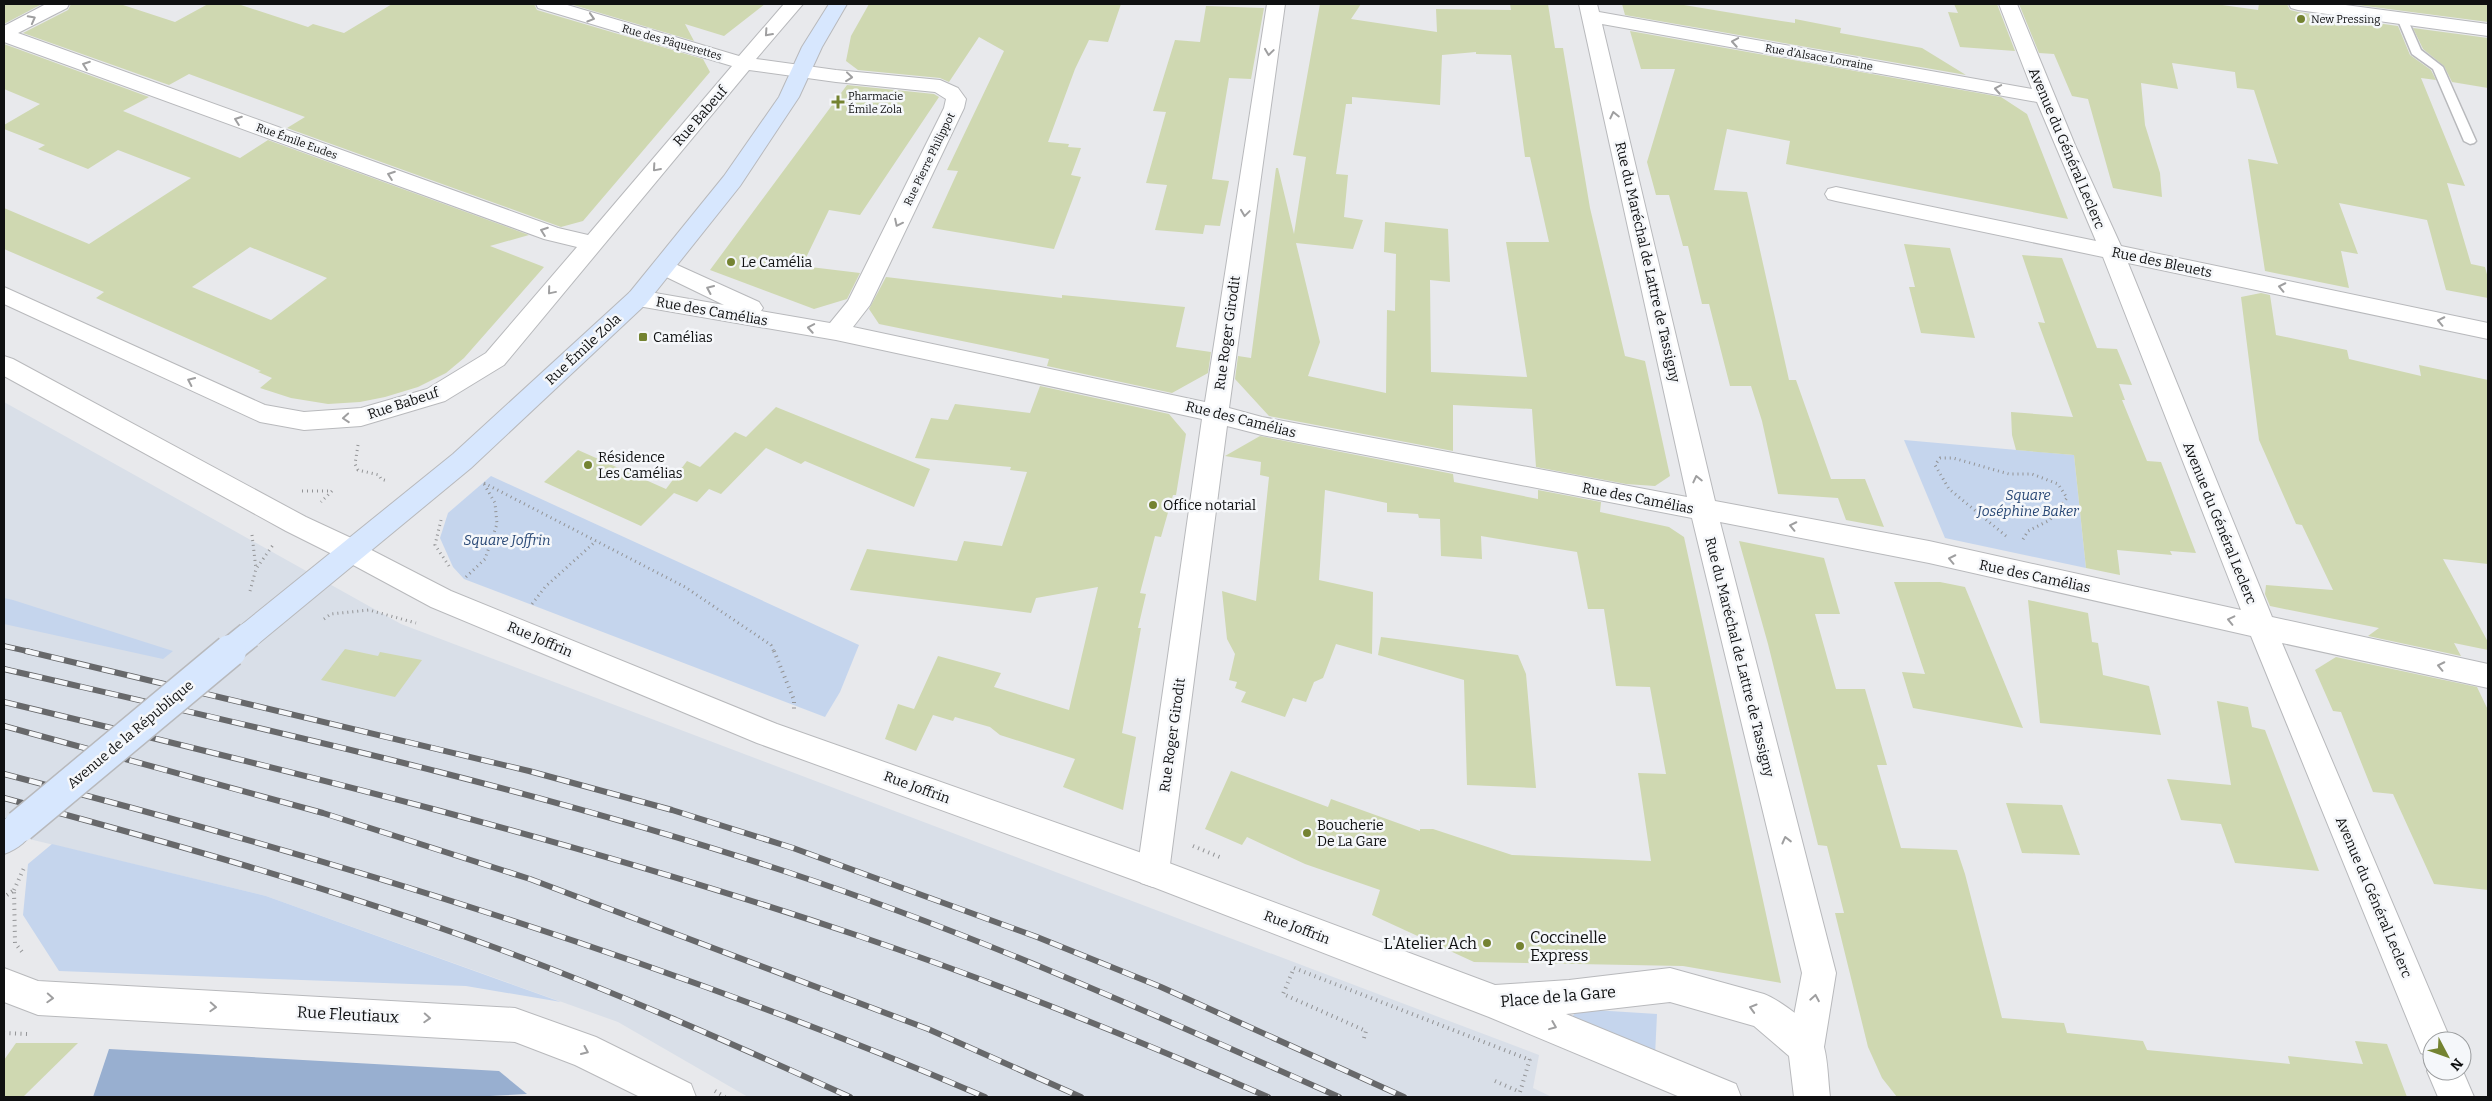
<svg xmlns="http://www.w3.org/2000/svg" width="2492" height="1101" viewBox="0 0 2492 1101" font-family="Bitter,serif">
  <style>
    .built { fill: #d9dfe8 }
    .green { fill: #c5d5ed }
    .forest { fill: #98afd0 }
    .building { fill: #cfd8b1; fill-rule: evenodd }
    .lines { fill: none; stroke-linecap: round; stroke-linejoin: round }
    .service-casing { stroke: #b8b9bc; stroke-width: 3 }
    .minor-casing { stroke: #b8b9bc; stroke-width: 2 }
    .tertiary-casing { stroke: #b8b9bc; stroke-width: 2 }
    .secondary-casing { stroke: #b8b9bc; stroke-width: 2 }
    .path-far1 { stroke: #939496; stroke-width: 3; stroke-dasharray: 1 4; stroke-linecap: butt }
    .path { stroke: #939496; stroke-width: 4; stroke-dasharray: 1 4.5; stroke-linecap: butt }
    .service { fill: #fff; fill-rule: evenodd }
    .minor { fill: #fff; fill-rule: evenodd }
    .tertiary { fill: #fff; fill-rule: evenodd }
    .secondary { fill: #d7e7fe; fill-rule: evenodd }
    .rail-far1-casing { stroke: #67686a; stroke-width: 5.5 }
    .rail-casing { stroke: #67686a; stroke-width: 6 }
    .rail-far1 { stroke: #f5f7fa; stroke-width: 4; stroke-dasharray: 11; stroke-linecap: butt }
    .rail { stroke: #f5f7fa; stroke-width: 4.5; stroke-dasharray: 13; stroke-linecap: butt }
    .secondary-bridge-far1-casing { stroke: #b8b9bc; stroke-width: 29; stroke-linecap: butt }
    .secondary-bridge-casing { stroke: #b8b9bc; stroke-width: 35; stroke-linecap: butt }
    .secondary-bridge-far1 { stroke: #d7e7fe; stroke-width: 26 }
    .secondary-bridge { stroke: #d7e7fe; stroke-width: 32 }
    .oneway { stroke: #9f9fa0 }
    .poi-dot { fill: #748331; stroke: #f5f7fa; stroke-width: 2 }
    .labels { text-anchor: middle; stroke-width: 5; stroke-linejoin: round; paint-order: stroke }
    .far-poi-label { font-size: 11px; fill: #0f1011; stroke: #f5f7fa; text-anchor: start }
    .far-street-label { font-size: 11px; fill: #0f1011; stroke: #f5f7fa }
    .street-label { font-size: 14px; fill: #0f1011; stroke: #f5f7fa }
    .poi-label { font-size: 14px; fill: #0f1011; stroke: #f5f7fa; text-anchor: start }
    .park-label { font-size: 14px; font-style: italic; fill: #294875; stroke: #f5f7fa }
    .near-poi-label { font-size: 16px; fill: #0f1011; stroke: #f5f7fa; text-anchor: start }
    .near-street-label { font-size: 16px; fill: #0f1011; stroke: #f5f7fa }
  </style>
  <rect width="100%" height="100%" fill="#e8e9ec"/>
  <path class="built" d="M4 402 401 624 1539 1055 1533 1088 1552 1097H748L618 1022 266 896 4 833Z"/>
  <g class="green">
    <path d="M1904 440 2074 455 2086 568 1945 538Z"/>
    <path d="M491 476 859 645 840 692 825 717 464 579 453 567 440 538 448 513Z"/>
    <path d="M4 598 13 600 173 651 163 659 4 624Z"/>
    <path d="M52 844 266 896 561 1002 466 986 59 971 23 915 28 864Z"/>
    <path d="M1578 1009 1657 1014 1655 1056 1572 1017Z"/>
  </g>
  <path class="forest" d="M109 1049 499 1071 527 1094 470 1097H93Z"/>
  <g class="building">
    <path d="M4 4H42L4 24Z"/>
    <path d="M71 4H120L175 22 208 4H238L308 27 313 24 344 33 392 4H534L537 10 703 59 710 72 583 221 561 227 287 128 305 117 189 74 169 85 23 33 68 10Z"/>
    <path d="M570 4H765L724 36 685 24 694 41Z"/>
    <path d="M869 4H1121L1108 42 1089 40 1075 69 1048 142 1069 144 1068 147 1081 148 1071 175 1081 177 1054 249 932 228 958 171 947 170 1004 51 979 37 949 82 940 78 858 70 846 61 851 36Z"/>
    <path d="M1320 4H1361L1351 19 1437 32 1436 9 1511 10 1510 4H1548L1555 48H1563L1590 208 1625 356 1645 361 1670 476 1655 486 1626 484 1536 467 1532 409 1453 405V451L1269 416 1235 379 1238 356 1251 358 1276 168H1278L1294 234 1306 157 1293 155ZM1476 52V54L1511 55 1525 157H1530L1549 242H1506L1527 377 1431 372 1430 280 1450 282 1448 229 1385 222 1384 252 1396 254 1395 311 1387 310 1386 393 1308 376 1320 342 1296 243 1353 249 1363 220 1344 217 1348 175 1336 174 1346 104H1352V97L1440 105 1442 55Z"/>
    <path d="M1622 4H1678L1762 18 1795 23V19L1841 28 1840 33 1922 48 1966 75 1625 15Z"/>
    <path d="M1954 4H1997L2015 51 1960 47 1948 12 1958 13Z"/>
    <path d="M2019 4H2215L2258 10 2259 4H2287L2290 10 2298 12 2398 26 2410 55 2431 70 2436 80 2421 78 2465 186 2447 183 2471 264 2485 267 2488 278V298L2446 290 2427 220 2339 203 2358 254 2341 251 2349 288 2265 271 2248 159 2278 164 2254 90 2237 88 2235 72 2172 63 2178 89 2141 83 2145 125 2160 173 2162 197 2113 188 2088 99 2072 96 2054 54 2039 53Z"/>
    <path d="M2350 4H2488V22Z"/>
    <path d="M1206 6 1264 8 1251 79 1229 78 1212 179 1229 181 1220 226 1205 225 1203 234 1155 230 1167 185 1146 183 1166 112 1153 111 1175 40 1200 42Z"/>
    <path d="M2413 28 2488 38V88L2452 82 2444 66 2423 49Z"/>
    <path d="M1630 31 2001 97 2027 114 2068 219 1786 164 1790 141 1727 129 1714 190 1747 192 1789 380H1796L1831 479H1865L1884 527 1846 520 1838 498 1778 494 1762 421 1751 386H1730L1709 304H1702L1688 246H1683L1669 195H1656L1647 162 1675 69H1641Z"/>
    <path d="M4 44 149 97 123 111 240 158 268 140 529 235 490 246 544 267 464 358 446 373 418 387 385 397 360 402 328 404 291 398 260 388 272 378 258 372 261 371 96 298 104 292 4 249V208L89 244 191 178 118 150 88 169 38 149 45 145 4 129V125L40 104 4 89ZM250 247 327 278 271 320 192 287Z"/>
    <path d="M847 85 934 94 939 97 860 215 829 210 802 266 860 273 847 299 814 309 710 270Z"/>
    <path d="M1904 244 1950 248 1975 338 1921 333 1909 287H1915Z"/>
    <path d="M2022 255 2062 258 2097 348 2117 349 2132 385 2119 384 2125 400H2122L2147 461 2161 462 2196 553 2170 551 2172 555 2117 550 2120 575 2086 568 2074 455 2016 450 2012 435 2011 412 2073 417 2038 322 2045 323Z"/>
    <path d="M886 277 1062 298V295L1185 307 1176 347 1211 352 1208 373 1172 393 1047 366 1049 359 879 324 869 309Z"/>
    <path d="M2261 293 2270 295 2276 335 2347 350 2349 359 2421 376 2419 365 2488 380V564L2443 559 2488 642V650L2454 643 2461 656 2368 636 2379 628 2270 606 2265 594 2266 585 2333 590 2302 525 2296 524 2259 440 2241 297Z"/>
    <path d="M1040 386 1169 414 1186 434 1176 495H1173L1161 537 1155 536 1140 593 1146 594 1138 628H1141L1122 733 1136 737 1123 810 1063 787 1075 759 1000 735 990 727 955 717 953 721 933 715 916 751 885 739 898 704 914 709 938 656 1001 673 994 687 1069 710 1098 587 1036 598 1031 613 850 590 867 549 957 561 964 541 1002 546 1027 472 1010 470 1011 467 915 458 931 418 948 420 955 404 1030 413Z"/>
    <path d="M776 407 930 469 914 507 805 461 801 464 766 448 721 494 709 489 697 502 674 493 641 526 544 482 578 450 666 489 687 461 700 467 735 432 746 437Z"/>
    <path d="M1260 436 1453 474 1454 482 1538 499V490L1601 502 1600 512 1669 527 1684 537 1781 983 1683 966 1474 962 1372 915 1380 890 1305 864 1247 837 1242 845 1205 829 1231 771 1328 807 1331 799 1420 831V829H1433L1512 855 1651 861 1638 773 1666 774 1650 687 1616 686 1604 609H1588L1577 552 1481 536 1482 559 1441 556 1440 519 1419 518 1418 514 1387 512V503L1325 490 1319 580 1373 592 1372 654 1336 644 1323 678 1314 682 1306 702 1293 698 1285 717 1241 702 1246 692 1235 688 1237 682 1229 680 1235 654 1227 639 1222 591 1256 601 1269 477 1260 475 1261 462 1225 456Z"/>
    <path d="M1739 541 1824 558 1840 614H1815L1836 689H1865L1887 765H1877L1901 848 1957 850 1965 874 2002 1018 2064 1023 2067 1033 2143 1041 2147 1050 2290 1064 2288 1056 2363 1064 2355 1041 2387 1044 2407 1097H1897L1882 1078 1868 1047 1835 913H1844L1827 846 1818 845 1768 644Z"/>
    <path d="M1894 582H1940L1965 587 2023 728 1913 708 1902 672 1925 674Z"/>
    <path d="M2028 600 2088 613 2092 642 2098 643 2103 675 2149 686 2161 735 2040 723Z"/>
    <path d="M1381 637 1518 655 1526 674 1536 788 1467 785 1464 680 1378 655Z"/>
    <path d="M345 649 378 656 380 652 422 660 395 697 321 680Z"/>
    <path d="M2336 657 2477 687 2488 710V890L2434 884 2393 794 2373 792 2341 712 2333 711 2315 670Z"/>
    <path d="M2217 701 2248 707 2252 727 2265 730 2319 871 2235 863 2221 824 2181 820 2167 779 2231 785Z"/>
    <path d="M2006 803 2062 805 2080 855 2022 853Z"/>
    <path d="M16 1043H78L23 1097H4V1060Z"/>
  </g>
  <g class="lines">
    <defs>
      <path id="service" d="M2402 15 2407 18 2421 50 2443 67 2476 141 2474 143 2470 144 2464 141 2433 69 2412 54 2397 18Z"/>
      <g id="minor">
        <path d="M46 4H69L67 8 18 33 558 228 588 235 732 66 538 8 536 4H564L739 56 784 4H803L756 59 836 70 940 80 958 88 966 99 964 108 870 305 853 327 1205 402 1267 4H1285L1229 408 1262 417 1687 497 1579 4H1597L1599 12 2032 89 1999 4H2017L2075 145 2121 246 2488 323V339L2128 263 2272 617 2488 664V688L2282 643 2451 1041H2432V1058L2421 1053 2251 636 1929 563 1720 522 1836 973 1824 1047 1818 1059 1806 1065 1794 1059 1788 1047 1802 973 1692 518 1262 435 1227 426 1169 872 1165 883 1153 887 1141 883 1137 872 1202 419 836 340 638 306 630 304 626 298 630 292 638 290 724 305 656 272 652 267 656 262 664 259 759 302 763 308 761 311 830 323 848 301 944 108 946 99 935 92 836 82 749 70 504 365 445 401 361 426 304 430 260 422 4 304V287L265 405 304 412 361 408 427 389 486 353 577 247 544 239 4 42V26ZM1602 24 2037 102 2096 241 1836 187 1828 189 1825 194 1828 199 1836 201 2103 257 2241 610 1929 541 1715 501Z"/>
        <path d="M4 356 13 359 306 517 362 543 366 551 362 559 352 562 342 559 286 531 4 376Z"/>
        <path d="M4 968 38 981 515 1008 596 1037 691 1084 696 1097H640L575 1065 515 1042 38 1015 4 1002Z"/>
        <path d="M2432 1059V1071H2462V1069L2474 1097H2438L2427 1071Z"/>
      </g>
      <g id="tertiary">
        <path d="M2289 4H2338L2488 24V36L2298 10 2291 8Z"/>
        <path d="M352 540 451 591 777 724 1153 857 1495 985 1569 980 1670 968 1764 994C1782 1001 1818 1028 1824 1047 1828 1062 1828 1081 1830 1097H1794L1789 1056 1754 1026 1670 1002 1566 1014 1736 1084 1741 1097H1680L1489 1017 1153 887 757 743 431 607 342 559 338 551 342 543Z"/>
      </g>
      <g id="secondary">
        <path d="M829 4H847L822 47 799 97 740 186 646 304 471 468 259 643 249 647 239 643 235 635 239 627 453 454 630 292 724 176 779 97 802 47Z"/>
        <path d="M20 811 31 816 36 826C29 840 18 849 4 854V820Z"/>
      </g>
    </defs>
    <use href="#service" class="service-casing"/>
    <use href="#minor" class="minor-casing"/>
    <use href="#tertiary" class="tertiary-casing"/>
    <use href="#secondary" class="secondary-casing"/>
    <g class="path-far1">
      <path d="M358 445 355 464 358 470 379 475 381 479 387 481"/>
      <path d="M484 483 685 587 771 645 774 652"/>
      <path d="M302 491H332L321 502"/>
      <path d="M441 520 435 545 449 566"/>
      <path d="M252 535 256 569"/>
      <path d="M2006 536 1949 489 1935 465 1940 458H1953L2009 474H2032L2058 484 2067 498 2050 520 2028 531 2022 541"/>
      <path d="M466 577 485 559 497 524 495 503 484 484"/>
      <path d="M250 591 256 569 273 545"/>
      <path d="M532 604 545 587 596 541"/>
      <path d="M324 619 331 614 369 610 416 623"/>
    </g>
    <g class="path">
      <path d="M774 651 794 700V709"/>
      <path d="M1193 846 1222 858"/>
      <path d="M14 890 24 868"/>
      <path d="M7 895 14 890 15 943 23 953"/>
      <path d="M4 1033 28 1034"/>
      <path d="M1364 1038 1366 1031 1283 994 1294 968 1530 1060"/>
      <path d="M1495 1081 1520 1092 1530 1059"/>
      <path d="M715 1091 725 1097"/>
    </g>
    <use href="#service" class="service"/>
    <use href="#minor" class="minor"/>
    <use href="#tertiary" class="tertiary"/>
    <use href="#secondary" class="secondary"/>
    <defs>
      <path id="rail-far1" d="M4 646 31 652"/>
      <g id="rail">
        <path d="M26 651 529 771 672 810 793 848 1037 937 1161 987 1404 1097"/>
        <path d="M4 669C268 730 533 788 790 873 978 935 1158 1016 1339 1097"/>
        <path d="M4 702C291 771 578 841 859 936 998 983 1134 1038 1268 1097"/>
        <path d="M4 726 323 813 530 879 928 1029 1081 1097"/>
        <path d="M4 774C337 860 668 961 985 1097"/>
        <path d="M4 798C167 842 329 887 488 945 611 990 731 1043 850 1097"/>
      </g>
    </defs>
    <use href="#rail-far1" class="rail-far1-casing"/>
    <use href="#rail" class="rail-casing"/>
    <use href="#rail-far1" class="rail-far1"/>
    <use href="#rail" class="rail"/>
    <defs>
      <path id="secondary-bridge-far1" d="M228 652 249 635"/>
      <path id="secondary-bridge" d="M20 826 230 651"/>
    </defs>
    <use href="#secondary-bridge-far1" class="secondary-bridge-far1-casing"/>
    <use href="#secondary-bridge" class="secondary-bridge-casing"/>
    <use href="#secondary-bridge-far1" class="secondary-bridge-far1"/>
    <use href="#secondary-bridge" class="secondary-bridge"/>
  </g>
  <defs><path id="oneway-chevron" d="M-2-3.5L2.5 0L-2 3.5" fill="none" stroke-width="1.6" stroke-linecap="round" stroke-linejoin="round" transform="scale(1.25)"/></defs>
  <g class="oneway">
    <use href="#oneway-chevron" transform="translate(591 18) rotate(17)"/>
    <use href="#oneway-chevron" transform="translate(32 19) rotate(-28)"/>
    <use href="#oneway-chevron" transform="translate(768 33) rotate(132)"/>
    <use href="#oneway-chevron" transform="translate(1735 42) rotate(-170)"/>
    <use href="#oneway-chevron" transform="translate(1269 52) rotate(98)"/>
    <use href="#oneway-chevron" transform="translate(86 65) rotate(-160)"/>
    <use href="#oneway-chevron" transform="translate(849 77) rotate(6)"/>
    <use href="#oneway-chevron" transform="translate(1998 89) rotate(-170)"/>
    <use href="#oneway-chevron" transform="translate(1614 115) rotate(-103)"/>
    <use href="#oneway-chevron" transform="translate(238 120) rotate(-160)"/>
    <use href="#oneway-chevron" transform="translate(656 168) rotate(131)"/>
    <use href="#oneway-chevron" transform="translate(391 175) rotate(-160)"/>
    <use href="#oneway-chevron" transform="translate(1245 213) rotate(98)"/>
    <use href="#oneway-chevron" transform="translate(898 223) rotate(116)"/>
    <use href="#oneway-chevron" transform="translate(544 231) rotate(-160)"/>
    <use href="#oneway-chevron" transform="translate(2282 287) rotate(-168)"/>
    <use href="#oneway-chevron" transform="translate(710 289) rotate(-156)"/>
    <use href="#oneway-chevron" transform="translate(551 291) rotate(130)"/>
    <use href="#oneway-chevron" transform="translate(2441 321) rotate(-168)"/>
    <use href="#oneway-chevron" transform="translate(811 328) rotate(-170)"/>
    <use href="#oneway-chevron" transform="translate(191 381) rotate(-155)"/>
    <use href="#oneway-chevron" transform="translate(346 418) rotate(176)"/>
    <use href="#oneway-chevron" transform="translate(1697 479) rotate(-103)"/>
    <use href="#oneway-chevron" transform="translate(1793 526) rotate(-168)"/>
    <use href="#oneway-chevron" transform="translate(1952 559) rotate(-168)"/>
    <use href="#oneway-chevron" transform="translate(2231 620) rotate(-167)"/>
    <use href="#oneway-chevron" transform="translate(2441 666) rotate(-168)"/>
    <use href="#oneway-chevron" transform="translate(1786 840) rotate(-104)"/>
    <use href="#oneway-chevron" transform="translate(50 998) rotate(3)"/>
    <use href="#oneway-chevron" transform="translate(1815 998) rotate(-80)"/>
    <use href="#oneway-chevron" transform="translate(213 1007) rotate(3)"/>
    <use href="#oneway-chevron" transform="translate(1753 1008) rotate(-164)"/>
    <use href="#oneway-chevron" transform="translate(427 1018) rotate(3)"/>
    <use href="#oneway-chevron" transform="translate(1553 1026) rotate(22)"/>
    <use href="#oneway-chevron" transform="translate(585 1051) rotate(24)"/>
  </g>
  <g class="poi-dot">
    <circle cx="2301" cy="19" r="5"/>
    <path d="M835.5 94.5h5v5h5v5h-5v5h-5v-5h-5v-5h5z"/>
    <circle cx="731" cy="262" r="5"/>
    <rect x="638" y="332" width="10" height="10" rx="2.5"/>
    <circle cx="588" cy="465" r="5"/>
    <circle cx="1153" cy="505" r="5"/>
    <circle cx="1307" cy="833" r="5"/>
    <circle cx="1487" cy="943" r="5"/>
    <circle cx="1520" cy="946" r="5"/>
  </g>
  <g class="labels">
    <g class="far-poi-label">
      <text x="2311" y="23">New Pressing</text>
      <text x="848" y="100">Pharmacie<tspan x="848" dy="13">Émile Zola</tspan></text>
    </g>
    <g class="far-street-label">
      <text transform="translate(672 42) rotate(16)" y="4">Rue des Pâquerettes</text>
      <text transform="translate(1819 57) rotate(10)" y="4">Rue d'Alsace Lorraine</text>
      <text transform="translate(297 141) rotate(20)" y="4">Rue Émile Eudes</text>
      <text transform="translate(929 159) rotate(-64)" y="4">Rue Pierre Philippot</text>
    </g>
    <g class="street-label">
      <text transform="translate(700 116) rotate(-49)" y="5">Rue Babeuf</text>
      <text transform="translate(2067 148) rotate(67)" y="5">Avenue du Général Leclerc</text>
      <text transform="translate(1648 262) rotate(77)" y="5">Rue du Maréchal de Lattre de Tassigny</text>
      <text transform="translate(2162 262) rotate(12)" y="5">Rue des Bleuets</text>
      <text transform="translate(712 311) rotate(10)" y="5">Rue des Camélias</text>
      <text transform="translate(1227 333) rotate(-82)" y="5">Rue Roger Girodit</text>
      <text transform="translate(583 349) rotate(-43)" y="5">Rue Émile Zola</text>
      <text transform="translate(403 403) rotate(-18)" y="5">Rue Babeuf</text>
      <text transform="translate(1241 419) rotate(14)" y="5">Rue des Camélias</text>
      <text transform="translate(1638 498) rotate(11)" y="5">Rue des Camélias</text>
      <text transform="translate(2220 523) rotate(68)" y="5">Avenue du Général Leclerc</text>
      <text transform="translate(2035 576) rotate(12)" y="5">Rue des Camélias</text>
      <text transform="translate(540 639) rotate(23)" y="5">Rue Joffrin</text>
      <text transform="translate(1740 657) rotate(76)" y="5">Rue du Maréchal de Lattre de Tassigny</text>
      <text transform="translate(130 734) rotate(-40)" y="5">Avenue de la République</text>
      <text transform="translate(1172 735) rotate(-82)" y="5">Rue Roger Girodit</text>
      <text transform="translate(917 787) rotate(20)" y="5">Rue Joffrin</text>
      <text transform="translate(2374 897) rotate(67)" y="5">Avenue du Général Leclerc</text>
      <text transform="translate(1297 927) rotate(21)" y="5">Rue Joffrin</text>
    </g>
    <g class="poi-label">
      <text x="741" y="267">Le Camélia</text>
      <text x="653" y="342">Camélias</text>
      <text x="598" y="462">Résidence<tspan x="598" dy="16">Les Camélias</tspan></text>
      <text x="1163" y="510">Office notarial</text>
      <text x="1317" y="830">Boucherie<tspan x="1317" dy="16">De La Gare</tspan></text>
    </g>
    <g class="park-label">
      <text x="2028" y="500">Square<tspan x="2028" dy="16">Joséphine Baker</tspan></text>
      <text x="507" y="545">Square Joffrin</text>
    </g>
    <g class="near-poi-label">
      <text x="1530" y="943">Coccinelle<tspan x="1530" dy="18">Express</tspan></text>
      <text x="1477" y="949" text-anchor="end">L'Atelier Ach</text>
    </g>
    <g class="near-street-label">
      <text transform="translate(1558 996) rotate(-5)" y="6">Place de la Gare</text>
      <text transform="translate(348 1014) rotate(3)" y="6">Rue Fleutiaux</text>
    </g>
  </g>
  <rect width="2492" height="1101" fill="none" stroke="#0f1011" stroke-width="10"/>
  <g transform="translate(2447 1056) rotate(131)"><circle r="24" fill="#f5f7fa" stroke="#999b9d"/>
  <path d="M0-4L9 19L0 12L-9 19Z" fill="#748331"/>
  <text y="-8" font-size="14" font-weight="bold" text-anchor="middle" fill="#0f1011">N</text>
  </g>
</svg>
